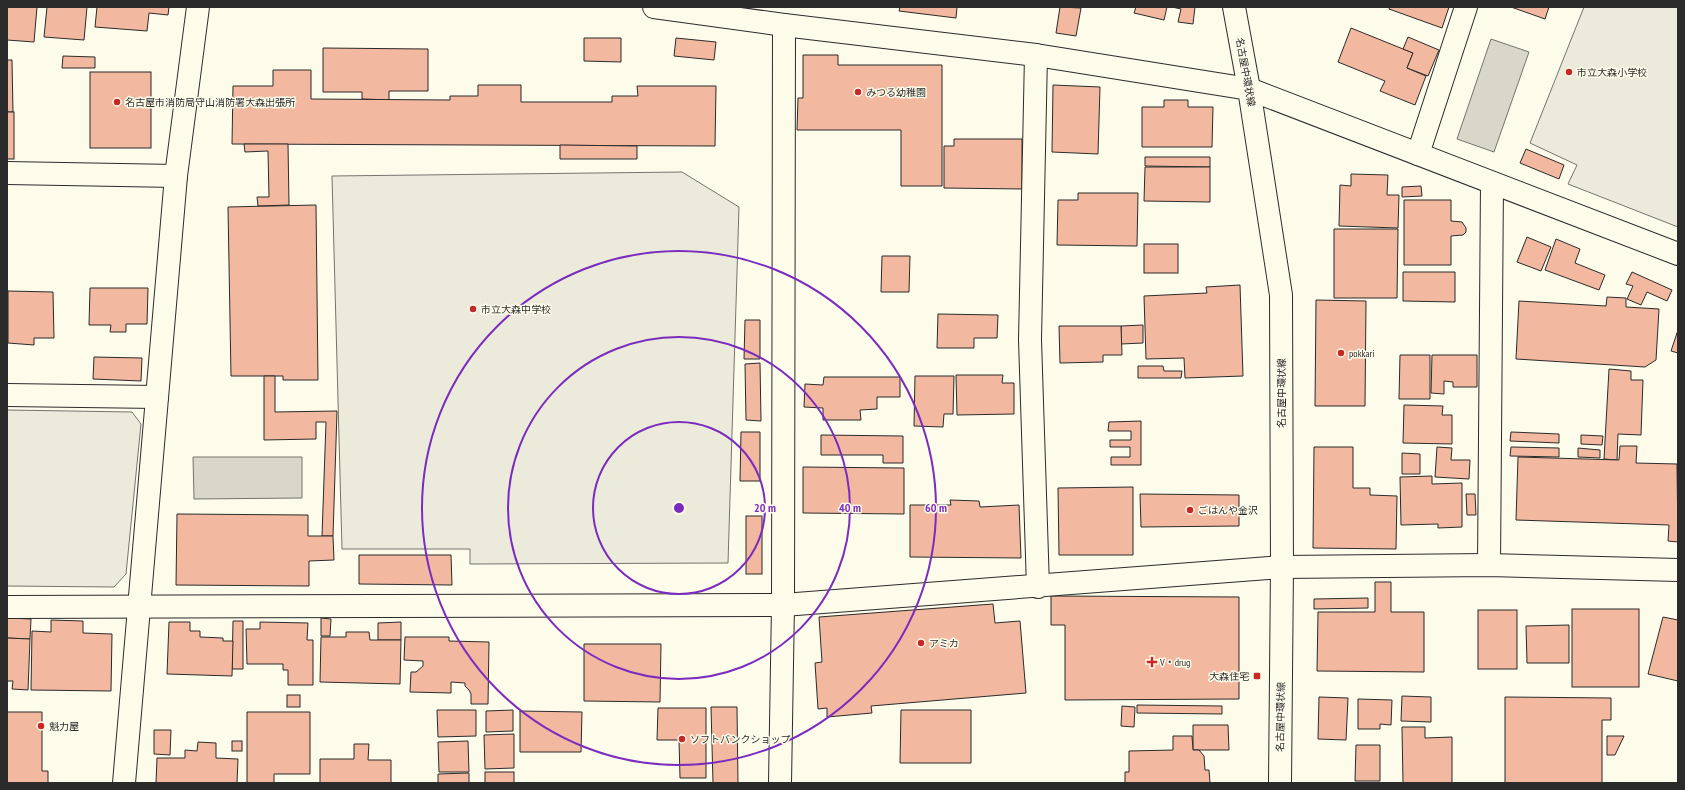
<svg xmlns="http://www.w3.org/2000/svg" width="1685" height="790" viewBox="0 0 1685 790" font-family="'PT Sans Narrow','Noto Sans JP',sans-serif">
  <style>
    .green { fill: #ecebdb; stroke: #74746e }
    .water { fill: #d8d7c9; stroke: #74746e }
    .building { fill: #f2b8a0; stroke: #2b2b2b }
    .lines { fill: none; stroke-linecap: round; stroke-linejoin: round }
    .minor-casing { stroke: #2b2b2b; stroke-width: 24 }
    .major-casing { stroke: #2b2b2b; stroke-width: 24 }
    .minor { stroke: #fdfbea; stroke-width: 22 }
    .major { stroke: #fdfbea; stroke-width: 22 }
    .ring { fill: none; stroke: #7b2cbf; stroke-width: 2 }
    .poi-dot { fill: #c62828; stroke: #fdfbea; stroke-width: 1.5 }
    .labels { text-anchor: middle; stroke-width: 3; stroke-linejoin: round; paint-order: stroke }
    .street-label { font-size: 10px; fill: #2b2b2b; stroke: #fdfbea }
    .poi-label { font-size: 10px; fill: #2b2b2b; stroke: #fdfbea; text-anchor: start }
    .centre { fill: #7b2cbf; stroke: #fdfbea; stroke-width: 2 }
    .ring-label { font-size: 12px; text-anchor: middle; font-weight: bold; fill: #7b2cbf; stroke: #fdfbea; stroke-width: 3; stroke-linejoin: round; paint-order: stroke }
  </style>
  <rect width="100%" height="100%" fill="#fdfbea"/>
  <g class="green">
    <path d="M1584 7H1678V227L1568 184 1577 165 1530 143Z"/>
    <path d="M682 172 739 207 728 563 470 564V549H342L332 176Z"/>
    <path d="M7 410 132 412 141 424 126 574 114 587 7 586Z"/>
  </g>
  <g class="water">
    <path d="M1491 39 1529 52 1494 152 1457 139Z"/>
    <path d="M193 457H302V498L194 499Z"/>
  </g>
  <g class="building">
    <path d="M7 7H37L34 42 7 40Z"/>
    <path d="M47 7H87L84 40 44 37Z"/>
    <path d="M97 7H169L168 15 149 13 147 31 95 27Z"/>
    <path d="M900 7H957L956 18 899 11Z"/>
    <path d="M1060 7 1081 8 1076 36 1056 33Z"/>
    <path d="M1136 7H1167L1164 20 1134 13Z"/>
    <path d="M1172 7H1195L1193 24 1178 22 1181 9Z"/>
    <path d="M1390 7H1449L1442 28 1389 9Z"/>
    <path d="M1511 7H1549L1545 19Z"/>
    <path d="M1351 28 1413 53 1407 68 1426 76 1415 105 1380 91 1385 81 1338 62Z"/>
    <path d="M1408 37 1439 50 1428 76 1407 68 1413 53 1403 49Z"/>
    <path d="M584 38H621V62L584 61Z"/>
    <path d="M676 38 716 42 714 60 674 56Z"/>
    <path d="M323 48 428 49V91H389V100L362 99V92H323Z"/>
    <path d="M803 55H838V65H942V186H901V130H797L798 98H803Z"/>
    <path d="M63 56 95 57V68H62Z"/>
    <path d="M7 60H12L13 112H7Z"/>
    <path d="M273 70H311V99L450 100V96H478V85H521V102H612V96H638L637 86H716L715 146 232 144 233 86H273Z"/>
    <rect x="90" y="72" width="61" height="76"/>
    <path d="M1053 85 1100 87 1098 154 1052 152Z"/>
    <path d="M1164 100H1188V107H1213L1212 147H1142V107H1164Z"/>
    <rect x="7" y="112" width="7" height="47"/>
    <path d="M954 139H1022V189L944 188V146H954Z"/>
    <path d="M244 144H288L289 205 258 206 257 197H269L268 151 245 152Z"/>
    <path d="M560 145 637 146V159H560Z"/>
    <path d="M1526 149 1564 165 1559 179 1520 163Z"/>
    <path d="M1145 157H1210V167L1145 166Z"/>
    <path d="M1145 167H1210V202L1144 201Z"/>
    <path d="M1351 174 1388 175 1387 195H1399L1398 228 1339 226 1340 185 1351 186Z"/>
    <path d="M1421 186 1422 196 1402 197V187Z"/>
    <path d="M1078 193H1138L1137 246 1057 245 1058 200H1078Z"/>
    <path d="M1404 200H1451V221L1462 222 1466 228V232L1463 235 1451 236V265H1404Z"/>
    <path d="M316 205 318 380H283V376H231L228 207Z"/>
    <path d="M1334 229H1398L1397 298H1334Z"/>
    <path d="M1527 237 1551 247 1541 271 1517 262Z"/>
    <path d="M1556 239 1580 249 1575 263 1605 275 1599 290 1545 270Z"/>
    <rect x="1144" y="244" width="34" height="29"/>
    <path d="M882 256H910L909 292H881Z"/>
    <path d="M1403 272H1455V302L1403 301Z"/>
    <path d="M1632 272 1672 290 1667 301 1647 292 1641 305 1627 299 1633 286 1626 284Z"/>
    <path d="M1240 285 1243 376 1185 378 1184 358 1146 359 1144 296 1207 293 1206 287Z"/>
    <path d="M90 288H148L147 324H126V332H110L111 325H89Z"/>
    <path d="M8 291 53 292 54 338H34V345L8 343Z"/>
    <path d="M1607 297 1626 298V307L1659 309 1656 360 1645 367 1516 359 1519 301 1606 306Z"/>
    <path d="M1316 300 1366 301 1365 406H1315Z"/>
    <path d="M938 314 998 315 997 338H974V348H937Z"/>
    <path d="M745 320H760V359H744Z"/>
    <path d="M1143 325V343L1121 344V326Z"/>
    <path d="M1059 326H1121L1122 355H1103V362L1060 363Z"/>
    <path d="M1678 330V353L1671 351Z"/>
    <path d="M1400 355H1430V399H1399Z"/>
    <path d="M1432 355H1477V387H1453V382L1444 381V394L1431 393Z"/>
    <path d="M94 357 142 358 141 381 93 379Z"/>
    <path d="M760 363 761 421 746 420 745 364Z"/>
    <path d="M1138 366H1163L1164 371H1182L1181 378H1138Z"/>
    <path d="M1609 369 1631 371V380H1643L1641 435 1618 434 1617 460 1604 459Z"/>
    <path d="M956 375H1003L1002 383H1014V414L957 415Z"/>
    <path d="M264 376H275V412L337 411 333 536H322L326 422H316V439L264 440Z"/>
    <path d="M915 376H954L953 414H944L943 427 914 426Z"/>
    <path d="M824 377H900V397H877V409L860 410 861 420H823V408L804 407 805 384 823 385Z"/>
    <path d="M1404 405 1443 406 1442 415H1452V444L1403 443Z"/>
    <path d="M1141 421V465H1111V457H1130V447H1110V440H1131V431H1108L1109 422Z"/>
    <path d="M741 432H760V481H740Z"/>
    <path d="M1511 432 1559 434V443L1510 441Z"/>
    <path d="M821 435 903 436V463H883V455H821Z"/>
    <path d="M1581 435 1603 436 1602 445 1581 444Z"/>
    <path d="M1620 446H1637L1636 463 1677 464 1678 542 1668 541 1669 525 1516 520 1518 457 1619 460Z"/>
    <path d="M1314 447H1353V488H1370V495L1397 496 1396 549 1313 548Z"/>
    <path d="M1437 447 1452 448 1451 460H1470L1469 479 1435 477Z"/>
    <path d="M1511 447 1559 448V457L1510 456Z"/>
    <path d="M1578 448 1600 450V458L1578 457Z"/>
    <path d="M1402 453 1420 454V474H1402Z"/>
    <path d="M803 467 904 468V514L803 513Z"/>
    <path d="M1432 476V484L1462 483V527L1438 528V524L1401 525 1400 477Z"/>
    <path d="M1133 487V555H1059L1058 488Z"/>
    <path d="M1140 494 1239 495V526L1141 527Z"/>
    <path d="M1466 494H1475L1476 515H1467Z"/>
    <path d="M950 500 979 501 980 507 1019 505 1021 558 910 557V505H951Z"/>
    <path d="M177 514 308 515V536H333L334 560 309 561V586L176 585Z"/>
    <rect x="746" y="516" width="16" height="58"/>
    <path d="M359 555H451L452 585 359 584Z"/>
    <path d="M1375 582H1391V612H1424V672L1317 671 1318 612H1375Z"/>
    <path d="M1051 596 1239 597V699L1065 700V625H1051Z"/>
    <path d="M1368 598V608L1314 609V599Z"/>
    <path d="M993 604 995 623 1020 621 1026 693 871 706 872 713 827 717V708L818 709 815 663 822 662 819 617Z"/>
    <rect x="1572" y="609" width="67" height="78"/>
    <rect x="1478" y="610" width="39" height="59"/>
    <path d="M1663 617 1678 620V681L1648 674Z"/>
    <path d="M7 618 31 619 30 639 7 638Z"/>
    <path d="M321 618 331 619 330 636H321Z"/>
    <path d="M51 620 83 621V633L112 634 111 691 31 690 32 631 51 632Z"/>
    <path d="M233 621H243V669H232Z"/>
    <path d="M169 622H190V631H200V637L223 638V641H233L232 676 167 674Z"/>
    <path d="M260 622 308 623 307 640H313V685H288V670H283V664H247L246 629H260Z"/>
    <path d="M401 622V640H378V623Z"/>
    <path d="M1569 625V663H1527L1526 626Z"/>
    <path d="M346 632H369L370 640H401L400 684 320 682 321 637H346Z"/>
    <path d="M405 637H449V641L489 642 488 704H471V694L469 690 465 686V683L451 682V693L410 692 411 672H416L423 666V661L404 660Z"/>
    <path d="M7 638 30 639 28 690 12 689 13 681H7Z"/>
    <path d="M584 644H661L660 702 584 701Z"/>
    <rect x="287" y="695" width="13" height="12"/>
    <path d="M1402 696 1431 697V722L1401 721Z"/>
    <path d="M1319 697 1348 698 1346 740 1318 739Z"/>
    <path d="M1505 697 1611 698V720H1602V783H1505Z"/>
    <path d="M1358 699 1392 700 1391 725 1380 724V729H1358Z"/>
    <path d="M1137 705 1222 706V714L1137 713Z"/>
    <path d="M1122 706 1135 707 1134 727 1121 726Z"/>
    <path d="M711 707H737L738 783H713Z"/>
    <path d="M658 708H706V778H680L679 740H657Z"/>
    <path d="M437 710H476V736L438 737Z"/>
    <path d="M513 710V731L486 732V711Z"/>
    <path d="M901 710H971V763H900Z"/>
    <path d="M520 711 582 712 581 752H520Z"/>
    <path d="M7 712H42V771H48V783H7Z"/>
    <path d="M247 712H310V774H274V783H247Z"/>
    <path d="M1193 725H1228L1229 750H1193Z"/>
    <path d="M1402 727H1425V738L1452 737V783H1403Z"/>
    <path d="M154 730H171L170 755 154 754Z"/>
    <path d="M514 734V768L485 769 484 735Z"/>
    <path d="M1173 736H1192L1193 750H1199L1204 756 1205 770H1209L1210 783H1125V772H1129V751L1173 750Z"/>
    <path d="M1607 736H1624L1615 755H1607Z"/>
    <rect x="232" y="741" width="10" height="10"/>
    <path d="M468 741 469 772H439L438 742Z"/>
    <path d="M198 742 216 743V758L238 759 237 783H156L157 758H185V750L197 751Z"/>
    <path d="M354 744H369L368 760H391V783H320V759H354Z"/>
    <path d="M1356 745H1380V781H1355Z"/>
    <rect x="485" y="772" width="29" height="11"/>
    <path d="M469 773V783H438V774Z"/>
  </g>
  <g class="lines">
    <defs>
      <g id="minor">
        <path d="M654 7 784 25 1036 55 1249 89 1678 254"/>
        <path d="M1036 55 1030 340 1038 587"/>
        <path d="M1418 154 1466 7"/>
        <path d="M7 173 176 176"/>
        <path d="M7 395 157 397"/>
        <path d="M1489 565 1492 183"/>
        <path d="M7 607 783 605 1282 567 1489 565 1678 570"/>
        <path d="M124 783 176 176 198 7"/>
        <path d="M780 783 783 605 784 25"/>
      </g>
      <path id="major" d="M1234 7 1249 89 1281 295 1282 567 1280 783"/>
    </defs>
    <use href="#minor" class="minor-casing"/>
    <use href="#major" class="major-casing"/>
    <use href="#minor" class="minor"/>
    <use href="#major" class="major"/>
  </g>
  <g class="ring">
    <circle cx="679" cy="508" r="86"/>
    <circle cx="679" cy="508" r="171"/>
    <circle cx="679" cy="508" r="257"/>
  </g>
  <g class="poi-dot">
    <circle cx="1569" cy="72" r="4"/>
    <circle cx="858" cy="92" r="4"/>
    <circle cx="117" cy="102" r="4"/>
    <circle cx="473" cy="309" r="4"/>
    <circle cx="1341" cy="353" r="4"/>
    <circle cx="1190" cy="510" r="4"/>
    <circle cx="921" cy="643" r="4"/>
    <path d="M1150 656h4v4h4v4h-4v4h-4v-4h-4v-4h4z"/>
    <rect x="1253" y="672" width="8" height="8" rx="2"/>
    <circle cx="41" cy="726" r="4"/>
    <circle cx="682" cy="739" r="4"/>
  </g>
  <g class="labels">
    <g class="street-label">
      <text transform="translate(1246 72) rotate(80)" y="4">名古屋中環状線</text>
      <text transform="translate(1281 393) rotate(-90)" y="4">名古屋中環状線</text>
      <text transform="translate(1280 717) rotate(-89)" y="4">名古屋中環状線</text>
    </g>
    <g class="poi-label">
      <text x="1577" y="76">市立大森小学校</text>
      <text x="866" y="96">みつる幼稚園</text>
      <text x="125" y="106">名古屋市消防局守山消防署大森出張所</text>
      <text x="481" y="313">市立大森中学校</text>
      <text x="1349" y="357">pokkari</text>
      <text x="1198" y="514">ごはんや金沢</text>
      <text x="929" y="647">アミカ</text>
      <text x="1160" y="666">V・drug</text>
      <text x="1249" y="680" text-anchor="end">大森住宅</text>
      <text x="49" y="730">魁力屋</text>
      <text x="690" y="743">ソフトバンクショップ</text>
    </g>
  </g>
  <circle cx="679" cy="508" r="6" class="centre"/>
  <g class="ring-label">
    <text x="765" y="512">20 m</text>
    <text x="850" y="512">40 m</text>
    <text x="936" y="512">60 m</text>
  </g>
  <rect width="1685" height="790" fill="none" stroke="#2b2b2b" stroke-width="16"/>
</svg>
